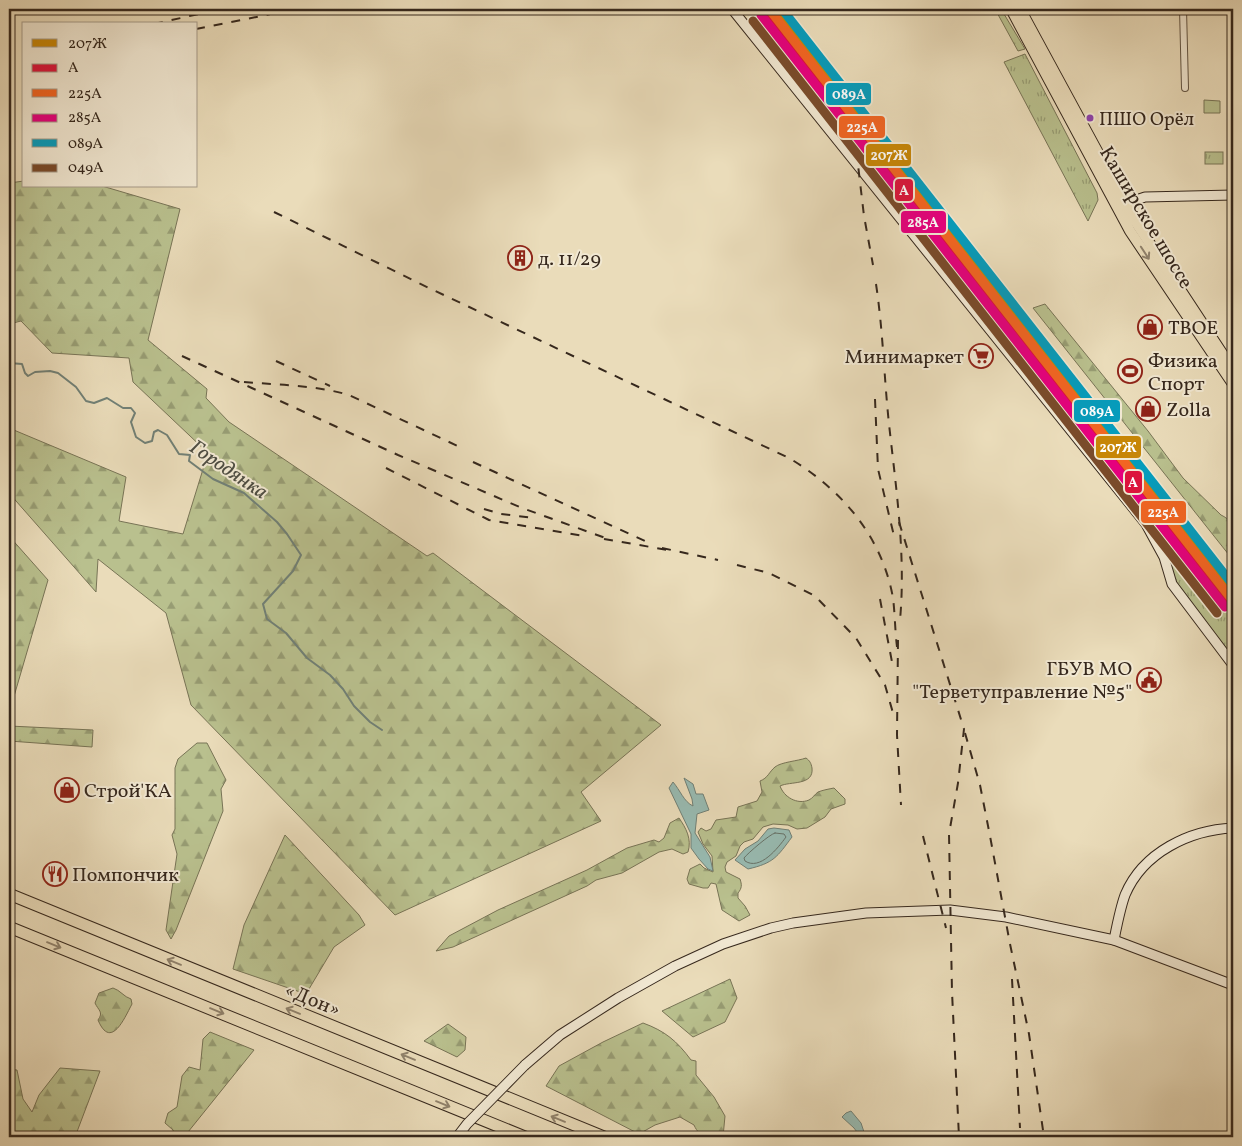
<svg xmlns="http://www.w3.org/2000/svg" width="1242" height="1146" viewBox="0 0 1242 1146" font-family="Vollkorn,serif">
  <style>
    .grass { fill: url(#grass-tufts); stroke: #787456 }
    .forest { fill: url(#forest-firs); stroke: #787456 }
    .garden { fill: #b9c08e; stroke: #787456 }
    .water { fill: #98bbb2; stroke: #718076 }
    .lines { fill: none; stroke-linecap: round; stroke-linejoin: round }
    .shore { stroke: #677268; stroke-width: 1 }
    .stream { stroke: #718076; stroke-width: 2 }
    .street-casing { stroke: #635544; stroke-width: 8 }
    .secondary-casing { stroke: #36281d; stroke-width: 11 }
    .primary-casing { stroke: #36281d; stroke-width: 12 }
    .highway-casing { stroke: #36281d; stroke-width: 13 }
    .street { stroke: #f1e8d2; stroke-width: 6 }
    .secondary { stroke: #f1e8d2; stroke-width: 9 }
    .primary { stroke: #eadcba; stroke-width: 10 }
    .highway { stroke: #eadcba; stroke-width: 11 }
    .rail { stroke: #36281d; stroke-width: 2; stroke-dasharray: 9 9; stroke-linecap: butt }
    .secondary-bridge-casing { stroke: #36281d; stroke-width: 11; stroke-linecap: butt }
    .secondary-bridge { stroke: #f1e8d2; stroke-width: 9 }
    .rail-1-casing { stroke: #f1e8d2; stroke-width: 12 }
    .rail-2-casing { stroke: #f1e8d2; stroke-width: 12 }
    .rail-3-casing { stroke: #f1e8d2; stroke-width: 12 }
    .rail-4-casing { stroke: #f1e8d2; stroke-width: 12 }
    .rail-5-casing { stroke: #f1e8d2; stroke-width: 12 }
    .rail-6-casing { stroke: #f1e8d2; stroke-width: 12 }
    .rail-1 { stroke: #c78607; stroke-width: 9 }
    .rail-2 { stroke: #dc143c; stroke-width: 9 }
    .rail-3 { stroke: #f26522; stroke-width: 9 }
    .rail-4 { stroke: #e5007d; stroke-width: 9 }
    .rail-5 { stroke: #059cbc; stroke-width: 9 }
    .rail-6 { stroke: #7a4b2a; stroke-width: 9 }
    .oneway { stroke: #90826c }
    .bus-dot { fill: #8e44ad; stroke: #f1e8d2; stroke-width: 2 }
    .labels { text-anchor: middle; stroke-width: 4; stroke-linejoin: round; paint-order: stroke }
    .bus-label { font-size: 19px; fill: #36281d; stroke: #f1e8d2; text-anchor: start }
    .street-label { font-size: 20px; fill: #36281d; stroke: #f1e8d2 }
    .poi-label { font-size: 20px; fill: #36281d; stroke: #f1e8d2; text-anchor: start }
    .water-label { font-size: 21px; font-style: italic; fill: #4e4d42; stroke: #f1e8d2 }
    .line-badge { stroke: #f1e8d2; stroke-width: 2 }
    .badge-label { font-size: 14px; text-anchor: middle; font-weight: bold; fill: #fff }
  </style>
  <defs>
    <pattern id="grass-tufts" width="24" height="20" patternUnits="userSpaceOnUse" patternTransform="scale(1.25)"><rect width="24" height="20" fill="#b9c08e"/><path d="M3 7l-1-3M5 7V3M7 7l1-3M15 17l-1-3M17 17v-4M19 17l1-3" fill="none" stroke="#979c73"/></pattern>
    <pattern id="forest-firs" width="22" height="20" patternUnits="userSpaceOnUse" patternTransform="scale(1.25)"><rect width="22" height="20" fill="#b9c08e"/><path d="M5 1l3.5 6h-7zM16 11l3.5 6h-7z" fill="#979c73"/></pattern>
  </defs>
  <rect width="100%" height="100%" fill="#eadcba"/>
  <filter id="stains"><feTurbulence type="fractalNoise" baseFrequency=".004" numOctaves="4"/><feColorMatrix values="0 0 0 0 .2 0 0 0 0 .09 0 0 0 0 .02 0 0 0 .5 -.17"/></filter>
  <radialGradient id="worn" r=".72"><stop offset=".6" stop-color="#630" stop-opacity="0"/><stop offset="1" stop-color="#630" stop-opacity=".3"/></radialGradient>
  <g class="grass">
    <path d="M995 9H1001L1025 49 1018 51Z"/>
    <path d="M1025 54 1097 193 1098 200 1088 221 1004 62Z"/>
    <rect x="1205" y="152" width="18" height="12"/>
    <path d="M1041 361 1233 607V658L1176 582 1143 518 1024 363Z"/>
  </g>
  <g class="forest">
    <path d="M24 181V186H102L180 209 148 340 207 389 206 398 229 422 427 556 433 553 661 725 581 792 601 821 395 915 191 705 166 613 98 559 96 592 9 493V428L126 477 119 521 183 534 208 453 133 382 129 358 52 353 21 321 9 324V183Z"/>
    <path d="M1045 304 1148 431 1183 478 1221 515C1239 523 1233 542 1233 560L1033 308Z"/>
    <path d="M9 536 48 580 10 710H9Z"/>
    <path d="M9 726 93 730 92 747 9 741Z"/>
    <path d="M197 743H207L226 780 221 789 223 811 176 930 171 939 166 930 177 854 172 835 175 829V768L178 759Z"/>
    <path d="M806 758C810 761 811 763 812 768 814 786 790 781 780 786 784 797 797 805 809 800 813 798 815 794 818 792 823 790 829 789 834 788L845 799V804L831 809 825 817 807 828 797 829 788 825 773 824 763 827 753 839 744 842 740 846 736 856 727 862 725 867 726 872 740 879C742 885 742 888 738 893V898L745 906 750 915 739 921 722 910 716 884 711 883 708 888H703L689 884 687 879 690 869 700 864 704 868 713 872 712 856 703 844 698 832 701 828 706 831 711 829 716 820 736 817 738 807 757 801 762 792 760 781C768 778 769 772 775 767 781 762 798 761 806 758Z"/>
    <path d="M679 818C686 828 692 839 688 852L683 854 672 849 659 852 622 873 596 880 587 886 453 947 436 951 449 936 498 910 587 870 627 848 654 840 659 842 664 838 670 823Z"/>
    <path d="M285 835 359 915 365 925 334 947 306 994 233 969 244 925Z"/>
    <path d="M730 979 737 998 725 1022 693 1037 662 1011Z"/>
    <path d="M113 988C120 990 124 997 131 999L132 1004C125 1017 111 1051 98 1020 104 1012 98 1010 95 1003L99 993Z"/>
    <path d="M643 1023C665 1031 677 1041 691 1060L696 1061V1075L714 1097 725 1116 723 1137C710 1137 700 1139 694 1125L680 1117 655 1125 639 1134 546 1086 559 1066 603 1042Z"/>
    <path d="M448 1024 466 1037 465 1050 457 1057 424 1041Z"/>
    <path d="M210 1032 254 1050 184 1137H174L173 1130 165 1123 168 1113 177 1107 182 1076 189 1067 200 1070 203 1039Z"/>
    <path d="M60 1068 100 1071 75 1137H9V1069L17 1070 23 1099 32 1112 39 1095Z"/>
  </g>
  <path class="garden" d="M1204 100 1220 101V113H1204Z"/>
  <g class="water">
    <path d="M684 778 693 784 696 794H703L709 810 697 814 695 833 710 857 713 871 708 869 699 859 691 848V834L669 788 673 782C680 790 684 802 693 806L692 799Z"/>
    <path d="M774 828 789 830 792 837C777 857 774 863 748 869L735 860 745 849 758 841 768 829Z"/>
    <path d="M851 1111 861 1123 864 1132 860 1136 854 1128 842 1117 846 1113Z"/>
  </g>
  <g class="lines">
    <path class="shore" d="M775 833 784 834 786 837C778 848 760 871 745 861L744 858C748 853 770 834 775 833Z"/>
    <path class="stream" d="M9 363 22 364 25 373 28 376 35 372 50 371 58 373 76 387 86 401 94 403 107 398 123 408H131L135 413 131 422 136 437 145 443 152 441 154 432 158 430 167 435 179 454 190 455 189 461 213 479 244 493 277 522 287 534 301 555 293 571 263 604 267 619 286 633 307 658 330 675 343 689 354 706 370 722 382 730"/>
    <defs>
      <g id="street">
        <path d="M1183 9 1185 88"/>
        <path d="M1233 9V183"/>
      </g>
      <g id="secondary">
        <path d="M732 9 1146 524 1164 557 1172 584 1233 665"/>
        <path d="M1122 210 1136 200 1145 197 1233 195"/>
        <path d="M1114 940C1117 925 1120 909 1125 895 1143 852 1190 830 1233 828"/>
        <path d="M525 1065 560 1035 618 998 675 966 723 944 771 928 793 923 866 913 950 910 1006 917 1114 940 1233 985"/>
      </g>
      <g id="primary">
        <path d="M1011 9 1130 231 1233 384"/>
        <path d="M1020 9 1135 221 1233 370"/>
      </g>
      <g id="highway">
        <path d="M9 894 604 1137"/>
        <path d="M9 927 525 1137"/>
      </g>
    </defs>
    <use href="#street" class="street-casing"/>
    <use href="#secondary" class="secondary-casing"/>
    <use href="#primary" class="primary-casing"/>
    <use href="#highway" class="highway-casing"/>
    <use href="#street" class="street"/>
    <use href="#secondary" class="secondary"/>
    <use href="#primary" class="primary"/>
    <use href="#highway" class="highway"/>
    <g class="rail">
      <path d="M757 9 977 289"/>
      <path d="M154 24 221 9"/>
      <path d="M196 29 296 9"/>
      <path d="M836 120 851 143 858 165 864 216 873 265"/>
      <path d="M274 212 429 288 789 458C841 489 882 536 893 598 895 614 895 631 897 647"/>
      <path d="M876 284C883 330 884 377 889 424 896 488 906 555 900 620"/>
      <path d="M182 356 398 455 522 508 611 540"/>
      <path d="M276 361 330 386"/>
      <path d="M244 382C279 385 315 385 349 395L464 449"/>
      <path d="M875 399 878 469 895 540"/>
      <path d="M473 462 645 541"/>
      <path d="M386 468 489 520 584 536"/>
      <path d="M484 509 501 514 534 518"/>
      <path d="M899 522 964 729 958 783 949 834 952 992 959 1137"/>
      <path d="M604 539 668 550"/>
      <path d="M662 548 718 560"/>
      <path d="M737 565 769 573 815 596 856 638 885 685 893 713"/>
      <path d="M880 599 892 662"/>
      <path d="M898 640 897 735 901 805"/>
      <path d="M965 733 980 785 990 836 1010 944 1029 1034 1044 1137"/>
      <path d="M923 836 946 928"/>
      <path d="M1012 979 1020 1128"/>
    </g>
    <defs>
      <path id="secondary-bridge" d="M457 1137 467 1124 525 1065"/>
    </defs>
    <use href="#secondary-bridge" class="secondary-bridge-casing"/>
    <use href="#secondary-bridge" class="secondary-bridge"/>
    <defs>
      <path id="rail-1" d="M774 9 1233 593"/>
      <path id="rail-2" d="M766 15 1225 599"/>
      <path id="rail-3" d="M769 9 1233 601"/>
      <path id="rail-4" d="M761 15 1225 607"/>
      <path id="rail-5" d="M782 9 1233 585"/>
      <path id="rail-6" d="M753 21 1217 613"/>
    </defs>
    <use href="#rail-1" class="rail-1-casing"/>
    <use href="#rail-2" class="rail-2-casing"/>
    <use href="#rail-3" class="rail-3-casing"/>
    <use href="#rail-4" class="rail-4-casing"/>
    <use href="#rail-5" class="rail-5-casing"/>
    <use href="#rail-6" class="rail-6-casing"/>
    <use href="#rail-1" class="rail-1"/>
    <use href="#rail-2" class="rail-2"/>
    <use href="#rail-3" class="rail-3"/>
    <use href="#rail-4" class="rail-4"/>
    <use href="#rail-5" class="rail-5"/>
    <use href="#rail-6" class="rail-6"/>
  </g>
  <defs><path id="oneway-shaft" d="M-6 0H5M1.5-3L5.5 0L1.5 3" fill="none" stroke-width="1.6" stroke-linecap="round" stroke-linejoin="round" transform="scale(1.25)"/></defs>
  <g class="oneway">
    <use href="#oneway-shaft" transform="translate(1145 253) rotate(57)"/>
    <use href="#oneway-shaft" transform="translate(54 945) rotate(22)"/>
    <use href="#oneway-shaft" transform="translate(174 962) rotate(-158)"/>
    <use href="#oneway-shaft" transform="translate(217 1011) rotate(22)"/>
    <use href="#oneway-shaft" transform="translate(293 1011) rotate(-158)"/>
    <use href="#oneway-shaft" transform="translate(408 1057) rotate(-158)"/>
    <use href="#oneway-shaft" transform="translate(443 1104) rotate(22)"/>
    <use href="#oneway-shaft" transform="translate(558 1119) rotate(-158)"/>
  </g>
  <defs>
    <symbol id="building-ring" viewBox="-11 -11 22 22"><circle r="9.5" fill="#f1e8d2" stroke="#8f2418" stroke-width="1.5"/><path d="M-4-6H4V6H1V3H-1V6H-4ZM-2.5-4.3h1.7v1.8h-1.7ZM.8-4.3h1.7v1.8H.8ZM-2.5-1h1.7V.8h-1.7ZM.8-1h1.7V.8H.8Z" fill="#8f2418"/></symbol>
    <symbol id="shop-ring" viewBox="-11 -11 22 22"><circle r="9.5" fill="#f1e8d2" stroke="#8f2418" stroke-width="1.5"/><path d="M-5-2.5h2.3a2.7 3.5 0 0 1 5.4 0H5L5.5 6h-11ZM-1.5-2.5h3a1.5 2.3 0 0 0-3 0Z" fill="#8f2418"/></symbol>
    <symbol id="supermarket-ring" viewBox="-11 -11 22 22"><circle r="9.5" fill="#f1e8d2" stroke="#8f2418" stroke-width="1.5"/><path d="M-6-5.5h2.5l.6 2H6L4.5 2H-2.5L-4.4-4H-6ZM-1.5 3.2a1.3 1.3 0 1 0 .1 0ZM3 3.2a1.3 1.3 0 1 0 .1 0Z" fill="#8f2418"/></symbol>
    <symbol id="stadium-ring" viewBox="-11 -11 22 22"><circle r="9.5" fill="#f1e8d2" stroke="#8f2418" stroke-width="1.5"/><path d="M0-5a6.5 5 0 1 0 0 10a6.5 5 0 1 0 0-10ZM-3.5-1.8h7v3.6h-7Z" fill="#8f2418"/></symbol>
    <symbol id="civic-ring" viewBox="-11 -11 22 22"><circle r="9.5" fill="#f1e8d2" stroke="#8f2418" stroke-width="1.5"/><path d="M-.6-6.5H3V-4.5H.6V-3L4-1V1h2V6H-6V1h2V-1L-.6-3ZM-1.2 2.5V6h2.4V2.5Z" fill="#8f2418"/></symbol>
    <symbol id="restaurant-ring" viewBox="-11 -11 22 22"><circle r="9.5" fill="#f1e8d2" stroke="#8f2418" stroke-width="1.5"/><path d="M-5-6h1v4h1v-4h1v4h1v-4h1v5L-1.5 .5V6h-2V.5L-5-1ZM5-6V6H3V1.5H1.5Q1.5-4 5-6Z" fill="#8f2418"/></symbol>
  </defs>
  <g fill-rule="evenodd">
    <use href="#building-ring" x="506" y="244" width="28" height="28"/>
    <use href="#shop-ring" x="1136" y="313" width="28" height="28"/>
    <use href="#supermarket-ring" x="967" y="342" width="28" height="28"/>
    <use href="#stadium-ring" x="1116" y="357" width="28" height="28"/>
    <use href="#shop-ring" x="1134" y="395" width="28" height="28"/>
    <use href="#civic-ring" x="1135" y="666" width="28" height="28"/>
    <use href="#shop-ring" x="53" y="776" width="28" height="28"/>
    <use href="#restaurant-ring" x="41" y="860" width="28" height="28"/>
  </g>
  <circle class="bus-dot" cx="1090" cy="118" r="4.5"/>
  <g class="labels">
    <g class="bus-label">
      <text x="1099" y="125">ПШО Орёл</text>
    </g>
    <g class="street-label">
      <text transform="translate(1147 217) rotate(59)" y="7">Каширское шоссе</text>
      <text transform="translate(313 999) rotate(22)" y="7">«Дон»</text>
    </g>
    <g class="poi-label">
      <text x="538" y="265">д. 11/29</text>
      <text x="1168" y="334">ТВОЕ</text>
      <text x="964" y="363" text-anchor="end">Минимаркет</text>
      <text x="1148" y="367">Физика<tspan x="1148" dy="23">Спорт</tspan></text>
      <text x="1166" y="416">Zolla</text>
      <text x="1132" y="675" text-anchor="end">ГБУВ МО<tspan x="1132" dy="23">"Терветуправление №5"</tspan></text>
      <text x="84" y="797">Строй'КА</text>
      <text x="72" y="881">Помпончик</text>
    </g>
    <g class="water-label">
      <text transform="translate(229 469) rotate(34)" y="7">Городянка</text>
    </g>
  </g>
  <g class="line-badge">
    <rect x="825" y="82" width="47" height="24" rx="5" fill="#059cbc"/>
    <rect x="838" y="115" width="48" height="24" rx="5" fill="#f26522"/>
    <rect x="865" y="143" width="47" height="24" rx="5" fill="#c78607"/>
    <rect x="894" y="178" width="20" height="24" rx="5" fill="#dc143c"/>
    <rect x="900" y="210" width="47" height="24" rx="5" fill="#e5007d"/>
    <rect x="1073" y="399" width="48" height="24" rx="5" fill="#059cbc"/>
    <rect x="1095" y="435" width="47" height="24" rx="5" fill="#c78607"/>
    <rect x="1124" y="470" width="19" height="24" rx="5" fill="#dc143c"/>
    <rect x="1140" y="500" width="47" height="24" rx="5" fill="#f26522"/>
  </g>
  <g class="badge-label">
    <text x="849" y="99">089А</text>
    <text x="862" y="132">225А</text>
    <text x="889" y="160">207Ж</text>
    <text x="904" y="195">A</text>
    <text x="923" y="227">285А</text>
    <text x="1097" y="416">089А</text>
    <text x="1118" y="452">207Ж</text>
    <text x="1133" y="487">A</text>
    <text x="1163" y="517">225А</text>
  </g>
  <rect width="1242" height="1146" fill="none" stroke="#eadcba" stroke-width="30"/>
  <rect x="10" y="10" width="1222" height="1126" fill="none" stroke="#36281d" stroke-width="2.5"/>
  <rect x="15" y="15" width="1212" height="1116" fill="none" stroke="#36281d"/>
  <rect x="22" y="22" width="175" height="165" fill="#f1e8d2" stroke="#a69b8a"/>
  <rect x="32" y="39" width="25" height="8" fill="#c78607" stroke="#a69b8a"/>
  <text x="68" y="48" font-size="15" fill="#36281d">207Ж</text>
  <rect x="32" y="64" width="25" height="8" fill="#dc143c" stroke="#a69b8a"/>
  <text x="68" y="72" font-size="15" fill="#36281d">A</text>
  <rect x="32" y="89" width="25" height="8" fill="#f26522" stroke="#a69b8a"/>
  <text x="68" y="98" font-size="15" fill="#36281d">225А</text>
  <rect x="32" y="114" width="25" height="8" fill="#e5007d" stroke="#a69b8a"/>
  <text x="68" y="122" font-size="15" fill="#36281d">285А</text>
  <rect x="32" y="139" width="25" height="8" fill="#059cbc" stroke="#a69b8a"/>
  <text x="68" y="148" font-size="15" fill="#36281d">089А</text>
  <rect x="32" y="164" width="25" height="8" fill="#7a4b2a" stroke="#a69b8a"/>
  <text x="68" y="172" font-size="15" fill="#36281d">049А</text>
  <rect width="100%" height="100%" filter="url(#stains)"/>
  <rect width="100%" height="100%" fill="url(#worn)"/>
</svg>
